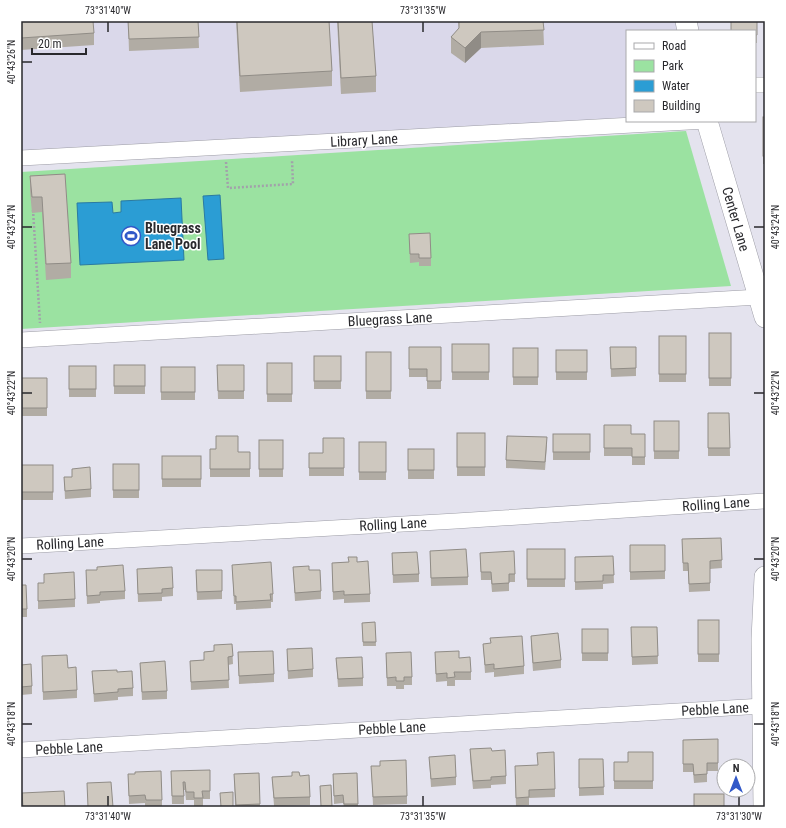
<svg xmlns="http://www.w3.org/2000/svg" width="786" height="828" viewBox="0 0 786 828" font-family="'Roboto Condensed',sans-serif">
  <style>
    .built { fill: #dad8ea }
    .green { fill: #9be2a1 }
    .water { fill: #2b9dd4; stroke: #2a7aa2 }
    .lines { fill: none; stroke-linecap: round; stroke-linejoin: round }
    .street-casing { stroke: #9c9ca5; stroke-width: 16 }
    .secondary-casing { stroke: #9c9ca5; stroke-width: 22 }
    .path { stroke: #a2a1aa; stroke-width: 2.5; stroke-dasharray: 2 2; stroke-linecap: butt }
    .street { stroke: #fff; stroke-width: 15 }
    .secondary { stroke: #fff; stroke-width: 21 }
    .wall { fill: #b1aca4 }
    .shaded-wall { fill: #908c86 }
    .building { fill: #cec8bf; stroke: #908c86 }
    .ticks { fill: none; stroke: #29292d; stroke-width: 1.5 }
    .labels { text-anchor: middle; stroke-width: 3; stroke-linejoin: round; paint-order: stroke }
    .street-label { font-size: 14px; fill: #29292d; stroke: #fff }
    .poi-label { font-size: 14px; font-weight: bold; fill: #29292d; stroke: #fff; text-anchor: start }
    .neatline { fill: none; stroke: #29292d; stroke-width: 1.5 }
    .ticks-label { font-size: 10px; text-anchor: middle; fill: #29292d }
  </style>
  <rect width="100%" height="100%" fill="#e4e3ee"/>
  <path class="built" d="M21 21H681L682 31H627V117L21 166Z"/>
  <path class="green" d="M686 131 731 286 21 329V172Z"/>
  <g class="water">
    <path d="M220 195 224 259 208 260 203 196Z"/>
    <path d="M181 198 184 260 80 265 77 203 112 202 113 213 121 212V201Z"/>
  </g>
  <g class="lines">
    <defs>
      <g id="street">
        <path d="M755 85H765"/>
        <path d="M21 158 707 121"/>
        <path d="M21 340 759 297"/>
        <path d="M21 546 456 521 765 501"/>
        <path d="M21 750 763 706"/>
      </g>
      <g id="secondary">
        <path d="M686 21 688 31"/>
        <path d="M707 121 765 317"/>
        <path d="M764 807 762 639 765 577"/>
      </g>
    </defs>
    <use href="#street" class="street-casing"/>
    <use href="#secondary" class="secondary-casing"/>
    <g class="path">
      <path d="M226 162 228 188 293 184 292 160"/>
      <path d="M33 210 40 323"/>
    </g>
    <use href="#street" class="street"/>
    <use href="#secondary" class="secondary"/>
  </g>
  <g class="wall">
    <path d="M21 21 94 33V45L21 50Z"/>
    <path d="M128 21H198L199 48 129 51Z"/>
    <path d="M236 21H329L332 71V86L240 92Z"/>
    <path d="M337 21H372L376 76V92L341 94Z"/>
    <path d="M458 21H543L544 45 481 48 465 63 451 53V37L459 29Z"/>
    <path d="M757 21V43H755V31Z"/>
    <rect x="763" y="117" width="2" height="47"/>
    <path d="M65 174 71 263V278L46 280 42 212 32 213 30 191V176Z"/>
    <path d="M409 234 431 258V266H419V262L410 263Z"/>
    <rect x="709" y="333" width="22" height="53"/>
    <rect x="659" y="336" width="27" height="46"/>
    <rect x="452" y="344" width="37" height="36"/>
    <path d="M409 347H441V389H427V377H409Z"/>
    <path d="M610 347H636V376L611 377Z"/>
    <rect x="513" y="348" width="25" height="37"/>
    <rect x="556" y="350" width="31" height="30"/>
    <rect x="366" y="352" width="25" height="47"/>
    <rect x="314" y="356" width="27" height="33"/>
    <rect x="267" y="363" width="25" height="39"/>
    <rect x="114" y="365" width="31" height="29"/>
    <path d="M217 365H244V399H218Z"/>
    <rect x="69" y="366" width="27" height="31"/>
    <rect x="161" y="367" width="34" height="33"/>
    <path d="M21 378H47V416H22V407H21Z"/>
    <path d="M708 413H729L730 456H708Z"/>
    <rect x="654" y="421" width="25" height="38"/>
    <path d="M604 425 631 434H645V465H632V456H604Z"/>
    <rect x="457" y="433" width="28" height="43"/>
    <rect x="553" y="434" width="37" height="26"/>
    <path d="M344 438V476H309V453H323Z"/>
    <rect x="259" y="440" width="24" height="37"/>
    <rect x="359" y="442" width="27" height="38"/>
    <path d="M547 445 545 470 506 468V460Z"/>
    <path d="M210 449 238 452H250V477H210Z"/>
    <rect x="408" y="449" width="26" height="30"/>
    <rect x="162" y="456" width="39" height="31"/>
    <rect x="113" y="464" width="26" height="34"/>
    <rect x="21" y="465" width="32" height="35"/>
    <path d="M72 469 91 489V497L65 499 64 477H72Z"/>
    <path d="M721 538 722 568 710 569V591L689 592 688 571H683L682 539Z"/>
    <path d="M630 545H665V579L630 580Z"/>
    <rect x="527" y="549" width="38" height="38"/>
    <path d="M430 551 468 577V585L431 586Z"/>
    <path d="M392 553 419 574V582L393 583Z"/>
    <path d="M480 553 515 574V582H509V591L492 592 491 580H481Z"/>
    <path d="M613 556 614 583 603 584V589L575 590V557Z"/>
    <path d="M357 562 370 594V602L344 603V599L333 600 332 563Z"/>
    <path d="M232 565 273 594V602H271V608L236 610V604H234Z"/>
    <path d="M293 567 309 570 321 591V599L295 601Z"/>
    <path d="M137 569 173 588V596L162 597V601L138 602Z"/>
    <path d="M86 570 125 591V599L100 601V603L87 604Z"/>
    <path d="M196 570 222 591V599L197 600Z"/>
    <path d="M44 574 75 599V607L38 609V583H44Z"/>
    <path d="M21 585 27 609V617H21Z"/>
    <rect x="698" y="620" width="21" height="42"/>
    <path d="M375 622 376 646H363L362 623Z"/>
    <path d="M631 627H657L658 664 632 665Z"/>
    <rect x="582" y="629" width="26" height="32"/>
    <path d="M531 636 561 660V668L533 671 531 644Z"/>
    <path d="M232 644 233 664 228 665 229 688 191 690 190 661 204 660V652L214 651Z"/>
    <path d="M483 644 524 666V674L494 677V672L485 673Z"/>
    <path d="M287 649 313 669V677L288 679Z"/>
    <path d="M238 652 274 674V682L239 684Z"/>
    <path d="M435 652 459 658 471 672V680H455V686H447V681L436 682Z"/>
    <path d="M386 653 412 677V685H404V689H396V686H387Z"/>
    <path d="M42 656 68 668 77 690V698L43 700Z"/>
    <path d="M336 658 363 678V686L338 687Z"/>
    <path d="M140 663 167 691V699L142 700Z"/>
    <path d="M21 665 32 686V694L21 695Z"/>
    <path d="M92 671 117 672 133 688V696L118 697V700L94 702Z"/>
    <path d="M718 739V771H707V782L694 783 693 772H683V740Z"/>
    <path d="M470 749 492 751 506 776V784L491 785V788L473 789 470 757Z"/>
    <path d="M653 752V789H614V762H628Z"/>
    <path d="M429 757 456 777V785L431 787Z"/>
    <path d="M579 759H603L604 795 579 796Z"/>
    <path d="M371 766H380L407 796V804L373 805Z"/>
    <path d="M171 771 210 791V799H203V806H194V800H186L185 790H184V804H172Z"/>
    <path d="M259 773 260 807H235L234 774Z"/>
    <path d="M357 773 358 807H344L343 803 334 804 333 774Z"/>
    <path d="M128 774H135L162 800V807H145V803L129 804Z"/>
    <path d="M515 774 555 789V797L529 798V805L516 806Z"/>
    <path d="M272 777 310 797V805L274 806Z"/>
    <path d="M331 785 332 807H321L320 786Z"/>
  </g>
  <path class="shaded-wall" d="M481 32V48L465 63V48Z"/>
  <g class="building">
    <path d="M21 21H93L94 33 21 38Z"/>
    <path d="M128 21H198L199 37 129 39Z"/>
    <path d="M237 21H329L332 71 240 76Z"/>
    <path d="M338 21H372L376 76 341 78Z"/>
    <path d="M459 21H543L544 30 481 32 465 48 451 37 459 28Z"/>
    <path d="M731 21H757V35H755V31H731Z"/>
    <rect x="763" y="117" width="2" height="39"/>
    <path d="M65 174 71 263 46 264 42 197H32L30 176Z"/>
    <path d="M430 233 431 258H419V254H410L409 234Z"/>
    <rect x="709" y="333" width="22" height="45"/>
    <rect x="659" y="336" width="27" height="38"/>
    <rect x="452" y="344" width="37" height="28"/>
    <path d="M409 347H441V381H427V369H409Z"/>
    <path d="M610 347H636V368L611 369Z"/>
    <rect x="513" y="348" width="25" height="29"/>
    <rect x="556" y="350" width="31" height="22"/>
    <rect x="366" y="352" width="25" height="39"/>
    <rect x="314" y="356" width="27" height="25"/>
    <rect x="267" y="363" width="25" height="31"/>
    <rect x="114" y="365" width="31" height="21"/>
    <path d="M217 365H244V391H218Z"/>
    <rect x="69" y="366" width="27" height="23"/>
    <rect x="161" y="367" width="34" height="25"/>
    <path d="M21 378H47V408H22V399H21Z"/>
    <path d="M708 413H729L730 448H708Z"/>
    <rect x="654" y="421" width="25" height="30"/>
    <path d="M604 425H631V434H645V457H632V448H604Z"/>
    <rect x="457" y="433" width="28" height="34"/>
    <rect x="553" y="434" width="37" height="18"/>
    <path d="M216 436H238V452H250V469H210V449H216Z"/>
    <path d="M507 436 547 437 545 462 506 460Z"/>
    <path d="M323 438H344V468H309V453H323Z"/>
    <rect x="259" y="440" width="24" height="29"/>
    <rect x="359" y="442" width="27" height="30"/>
    <rect x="408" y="449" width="26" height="21"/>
    <rect x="162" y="456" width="39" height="23"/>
    <rect x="113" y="464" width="26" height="26"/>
    <rect x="21" y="465" width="32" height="27"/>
    <path d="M90 467 91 489 65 491 64 477H72V469Z"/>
    <path d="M721 538 722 560 710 561V583L689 584 688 563H683L682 539Z"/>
    <path d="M630 545H665V571L630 572Z"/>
    <path d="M466 549 468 577 431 578 430 551Z"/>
    <rect x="527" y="549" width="38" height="30"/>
    <path d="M514 551 515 574H509V583L492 584 491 572H481L480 553Z"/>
    <path d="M417 552 419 574 393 575 392 553Z"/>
    <path d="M613 556 614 575H603V581L575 582V557Z"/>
    <path d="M348 557H357V562L368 561 370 594 344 595V591L333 592 332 563 349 562Z"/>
    <path d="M271 562 273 594H270L271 600 236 602V596H234L232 565Z"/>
    <path d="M123 565 125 591 100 592V595L87 596 86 570H97V567Z"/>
    <path d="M309 566V570H320L321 591 295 593 293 567Z"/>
    <path d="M172 567 173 588 162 589V593L138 594 137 569Z"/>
    <path d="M196 570H222V591L197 592Z"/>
    <path d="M74 572 75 599 38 601V583H44V574Z"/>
    <path d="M21 585H26L27 609H21Z"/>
    <rect x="698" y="620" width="21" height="34"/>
    <path d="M375 622 376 642H363L362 623Z"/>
    <path d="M631 627H657L658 656 632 657Z"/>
    <rect x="582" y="629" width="26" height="24"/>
    <path d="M558 633 561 660 533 663 531 636Z"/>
    <path d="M522 636 524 666 494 669V664L485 665 483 644 491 643 490 638Z"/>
    <path d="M232 644 233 656 228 657 229 680 191 682 190 661 204 660V652L214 651V645Z"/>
    <path d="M312 648 313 669 288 671 287 649Z"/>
    <path d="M273 651 274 674 239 676 238 652Z"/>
    <path d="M459 651V658L470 657 471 672H454L455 677 447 678V673L436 674 435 652Z"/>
    <path d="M411 652 412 677H404V681H396V677L387 678 386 653Z"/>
    <path d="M67 655 68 668 76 667 77 690 43 692 42 656Z"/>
    <path d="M362 657 363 678 338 679 336 658Z"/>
    <path d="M165 661 167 691 142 692 140 663Z"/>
    <path d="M31 664 32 686 21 687V665Z"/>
    <path d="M117 670V672L132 671 133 688 118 689V692L94 694 92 671Z"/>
    <path d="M718 739V763H707V774L694 775 693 764H683V740Z"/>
    <path d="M491 748 492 751 505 750 506 776 491 777V780L473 781 470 749Z"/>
    <path d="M554 752 555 789 529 790V797L516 798 515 766 538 765 537 753Z"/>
    <path d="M628 752H653V781H614V762H628Z"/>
    <path d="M455 755 456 777 431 779 429 757Z"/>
    <path d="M579 759H603L604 787 579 788Z"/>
    <path d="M406 760 407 796 373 797 371 766H380V761Z"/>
    <path d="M210 770V791H202L203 798H194V792H186L185 782H183L184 796H172L171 771Z"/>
    <path d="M161 771 162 800H146L145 795 129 796 128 774H135V772Z"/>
    <path d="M292 772H299L300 776 309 775 310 797 274 798 272 777 292 776Z"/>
    <path d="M259 773 260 804 236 805 234 774Z"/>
    <path d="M357 773 358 804H344L343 795 334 796 333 774Z"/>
    <path d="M111 782 113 807H88L87 783Z"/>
    <path d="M331 785 332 806H321L320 786Z"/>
    <path d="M64 791 65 807H23L22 793Z"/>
    <path d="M233 792V807H221L220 793Z"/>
    <rect x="694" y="794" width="30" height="13"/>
  </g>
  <path class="ticks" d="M108 22V32M423 22V32M22 62H32M22 227H32M754 227H764M22 393H32M754 393H764M22 559H32M754 559H764M22 724H32M754 724H764M108 796V806M423 796V806M739 796V806"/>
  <defs>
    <symbol id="stadium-ring" viewBox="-11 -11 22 22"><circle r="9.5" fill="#fff" stroke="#3158c8" stroke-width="1.5"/><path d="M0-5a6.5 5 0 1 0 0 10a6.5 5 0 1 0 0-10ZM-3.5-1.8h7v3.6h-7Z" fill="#3158c8"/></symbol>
  </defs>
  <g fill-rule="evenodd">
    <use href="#stadium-ring" x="120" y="225" width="22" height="22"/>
  </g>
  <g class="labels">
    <g class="street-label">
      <text transform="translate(364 140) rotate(-3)" y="5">Library Lane</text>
      <text transform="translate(736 219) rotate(74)" y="5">Center Lane</text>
      <text transform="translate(390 319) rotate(-3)" y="5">Bluegrass Lane</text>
      <text transform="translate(716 504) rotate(-4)" y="5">Rolling Lane</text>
      <text transform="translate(393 524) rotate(-3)" y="5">Rolling Lane</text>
      <text transform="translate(70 543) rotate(-3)" y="5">Rolling Lane</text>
      <text transform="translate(715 709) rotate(-3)" y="5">Pebble Lane</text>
      <text transform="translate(392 728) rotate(-3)" y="5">Pebble Lane</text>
      <text transform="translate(69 748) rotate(-3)" y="5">Pebble Lane</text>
    </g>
    <g class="poi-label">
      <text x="145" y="233">Bluegrass<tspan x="145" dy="16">Lane Pool</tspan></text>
    </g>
  </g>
  <rect width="786" height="828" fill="none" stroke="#ffffff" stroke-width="44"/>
  <rect x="626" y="30" width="130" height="92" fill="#ffffff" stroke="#a9a9ab"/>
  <rect x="634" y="43" width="20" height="6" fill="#ffffff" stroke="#a9a9ab"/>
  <text x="662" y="50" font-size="12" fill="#29292d">Road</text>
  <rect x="634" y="60" width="20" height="12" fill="#9be2a1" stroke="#a9a9ab"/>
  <text x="662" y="70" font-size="12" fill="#29292d">Park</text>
  <rect x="634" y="80" width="20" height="12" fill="#2b9dd4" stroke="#a9a9ab"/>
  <text x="662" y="90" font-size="12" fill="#29292d">Water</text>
  <rect x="634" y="100" width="20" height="12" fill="#cec8bf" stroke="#a9a9ab"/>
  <text x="662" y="110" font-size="12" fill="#29292d">Building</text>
  <g transform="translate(736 778)"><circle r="19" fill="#ffffff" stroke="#a9a9ab"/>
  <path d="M0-3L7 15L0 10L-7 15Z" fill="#3158c8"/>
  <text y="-6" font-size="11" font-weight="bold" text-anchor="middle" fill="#29292d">N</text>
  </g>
  <path d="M32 48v6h54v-6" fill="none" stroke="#29292d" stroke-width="2"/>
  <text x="38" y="48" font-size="12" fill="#29292d" stroke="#ffffff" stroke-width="3" paint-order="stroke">20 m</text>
  <rect x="22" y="22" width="742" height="784" class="neatline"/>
  <g class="ticks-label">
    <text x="108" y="14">73°31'40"W</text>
    <text x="423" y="14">73°31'35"W</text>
    <text transform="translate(11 62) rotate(-90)" y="4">40°43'26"N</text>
    <text transform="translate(11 227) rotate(-90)" y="4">40°43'24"N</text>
    <text transform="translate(775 227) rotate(-90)" y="4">40°43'24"N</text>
    <text transform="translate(11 393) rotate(-90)" y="4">40°43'22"N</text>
    <text transform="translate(775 393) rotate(-90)" y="4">40°43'22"N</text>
    <text transform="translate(11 559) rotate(-90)" y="4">40°43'20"N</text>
    <text transform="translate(775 559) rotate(-90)" y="4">40°43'20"N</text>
    <text transform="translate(11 724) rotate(-90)" y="4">40°43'18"N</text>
    <text transform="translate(775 724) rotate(-90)" y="4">40°43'18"N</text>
    <text x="108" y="820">73°31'40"W</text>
    <text x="423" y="820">73°31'35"W</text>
    <text x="739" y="820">73°31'30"W</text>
  </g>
</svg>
